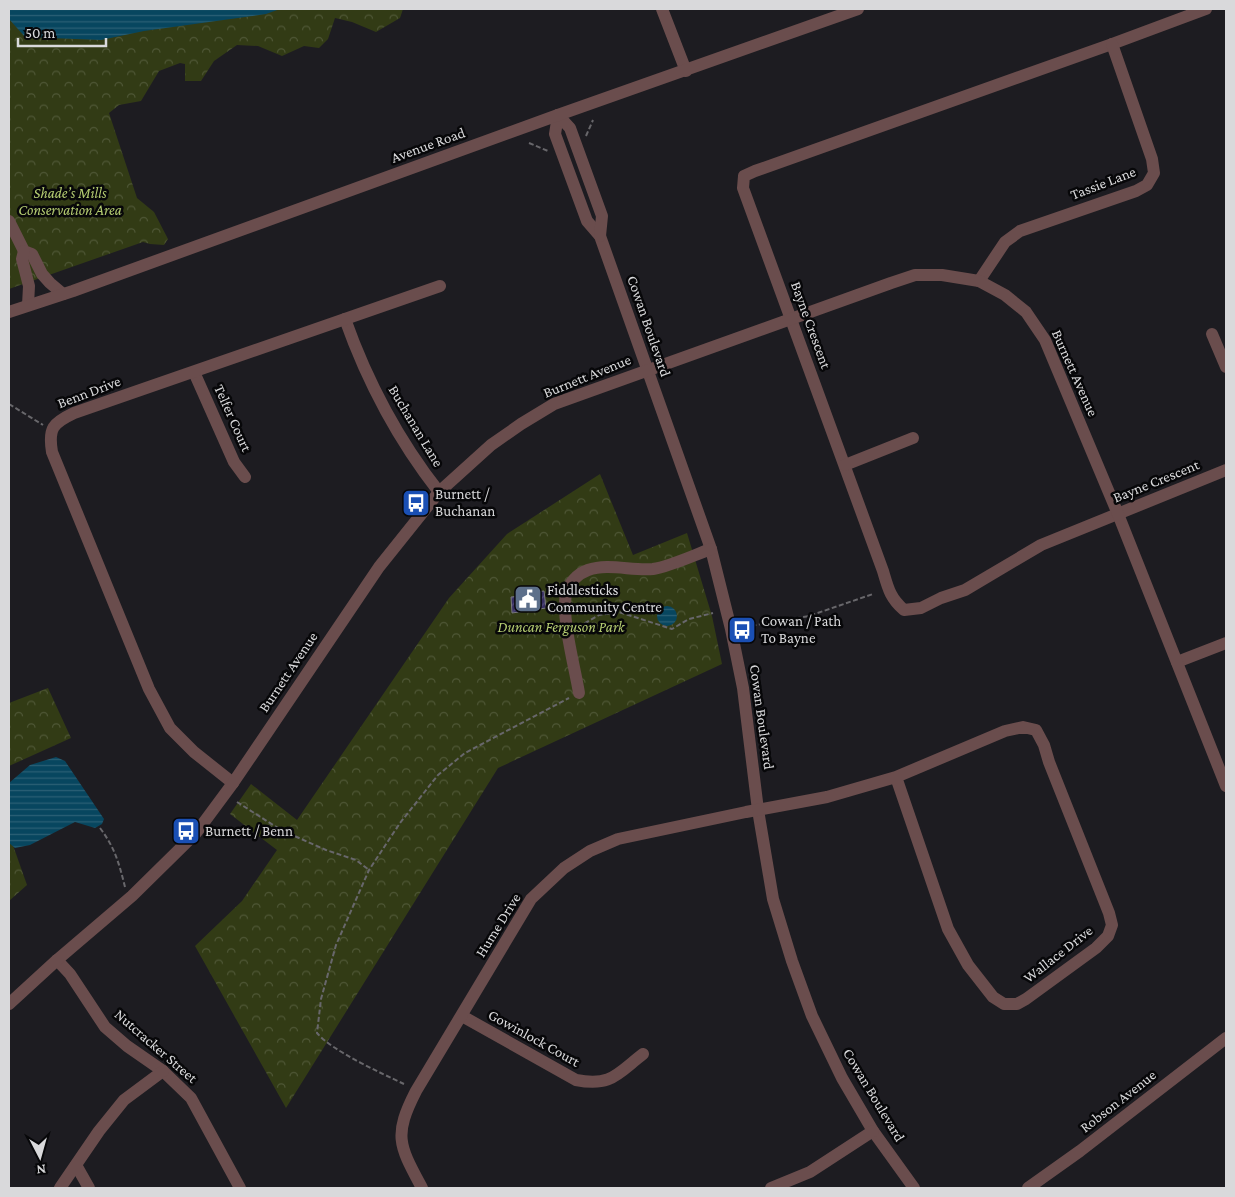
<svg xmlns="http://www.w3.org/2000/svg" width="1235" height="1197" viewBox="0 0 1235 1197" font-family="'Crimson Pro',serif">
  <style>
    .forest { fill: url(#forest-crowns) }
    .water { fill: url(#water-rules) }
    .building { fill: url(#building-hatch); stroke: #78787d }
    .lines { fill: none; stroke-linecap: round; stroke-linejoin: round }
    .path { stroke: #68676b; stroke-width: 2; stroke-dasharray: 5 2.5; stroke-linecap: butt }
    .minor { stroke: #6a4d4d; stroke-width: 12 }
    .labels { text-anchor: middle; stroke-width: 5; stroke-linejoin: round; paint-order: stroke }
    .street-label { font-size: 15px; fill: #d9d9db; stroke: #070709 }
    .park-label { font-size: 15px; font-style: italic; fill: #b4cc71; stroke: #070709 }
    .poi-label { font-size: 15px; fill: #d9d9db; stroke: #070709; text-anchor: start }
  </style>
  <defs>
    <pattern id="forest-crowns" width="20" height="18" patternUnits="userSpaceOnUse" patternTransform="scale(1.25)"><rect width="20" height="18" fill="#323b15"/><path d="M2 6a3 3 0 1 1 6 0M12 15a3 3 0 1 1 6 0" fill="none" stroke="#4f5736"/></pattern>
    <pattern id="water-rules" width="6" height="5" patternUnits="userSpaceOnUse" patternTransform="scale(1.25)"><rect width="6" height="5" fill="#07465f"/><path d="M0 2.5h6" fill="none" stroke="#2b6075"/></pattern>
    <pattern id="building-hatch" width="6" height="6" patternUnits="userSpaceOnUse" patternTransform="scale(1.25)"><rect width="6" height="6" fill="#362d62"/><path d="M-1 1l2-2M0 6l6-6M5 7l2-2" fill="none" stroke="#524b78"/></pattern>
  </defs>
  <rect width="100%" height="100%" fill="#1d1c21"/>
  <g class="forest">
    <path d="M9 9H403L400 18 376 32 352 22 335 18 328 39 319 48 304 46 282 56 258 46 237 45 214 61 201 81H185V64L180 63 159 71 141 101 119 105 109 113 137 198 154 212 168 239 164 245 150 244 143 242 9 289Z"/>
    <path d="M600 474 633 555 687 533 712 616 722 664 498 768 286 1108 195 946 242 901 277 850 230 814 251 784 297 820 449 598 507 534Z"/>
    <path d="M48 688 71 738 9 766V703Z"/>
    <path d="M9 834 27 885 9 901Z"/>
  </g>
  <g class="water">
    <path d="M9 9H280L266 14 144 31 101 40 25 37 9 19Z"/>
    <circle cx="667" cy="616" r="10"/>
    <path d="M56 757 65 761 104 819 102 824 95 828 75 822 30 845 15 848 9 843V783L30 765Z"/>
  </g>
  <path class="building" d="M544 591 546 608 512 613 511 597 521 596 520 594Z"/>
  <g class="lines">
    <g class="path">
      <path d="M586 136 593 120"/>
      <path d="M529 143 548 151"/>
      <path d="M9 404 43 425"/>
      <path d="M578 627 599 615 619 612 672 629 689 619 713 613"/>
      <path d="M744 627 809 616 873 594"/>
      <path d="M237 802 281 830 326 850 356 860 369 870"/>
      <path d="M100 828C115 848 119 863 125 887"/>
      <path d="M404 1084C381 1073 332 1051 317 1033L321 999 336 945 369 870 400 823 438 775 465 753 569 698"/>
    </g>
    <g class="minor">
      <path d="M662 9 686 71"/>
      <path d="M1206 9 1112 44 755 171 744 176 743 188 883 571C888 588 890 598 904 610L921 608 941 598 965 590 1041 545 1226 470"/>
      <path d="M558 115 555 134 587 221 600 236 711 549 731 629 743 688 758 810 773 899 792 961 812 1016 842 1078 873 1131 914 1188"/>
      <path d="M558 115 570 128 602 216 600 236"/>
      <path d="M9 221 24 251 32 254 42 274 50 283 63 294"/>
      <path d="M24 251 22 259 29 286 28 305"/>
      <path d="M979 281 1005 242 1020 231 1136 191 1147 185 1154 173 1152 159 1112 44"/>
      <path d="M9 312 73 291 558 115 858 9"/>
      <path d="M345 319C367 381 399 441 439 492"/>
      <path d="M1212 334 1226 367"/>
      <path d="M194 372 234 462 245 477"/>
      <path d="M845 465 913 438"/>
      <path d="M1177 662 1226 643"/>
      <path d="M579 693C575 668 561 617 566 594 569 583 577 574 588 570 608 563 632 571 653 569 671 566 694 555 711 549"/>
      <path d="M233 783 194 752 170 728 149 689 52 452C48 428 53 423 74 413L440 286"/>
      <path d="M57 960 70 974 105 1027 127 1046 163 1071 191 1098 240 1188"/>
      <path d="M9 1004 57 960 132 896 196 833 233 783 379 567 439 492 491 445 521 424 554 404 891 283 915 275H942L979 281 1005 295 1026 312 1045 340 1118 514 1226 786"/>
      <path d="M462 1016 576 1080C611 1087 617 1074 643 1054"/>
      <path d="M76 1165 89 1188"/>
      <path d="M60 1188 99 1131 124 1100 163 1071"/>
      <path d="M422 1188C399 1145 393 1136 416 1091L531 899 564 868 590 851 618 839 746 812 827 797 896 777 1005 731 1023 727 1036 730 1044 745 1049 762 1109 913 1112 925 1108 936 1096 948 1026 999 1017 1004H1004L993 997 968 965 948 929 896 777"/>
      <path d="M771 1188 810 1172 873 1131"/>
      <path d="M1028 1188 1080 1151 1226 1038"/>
    </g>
  </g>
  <defs>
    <symbol id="bus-square" viewBox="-11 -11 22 22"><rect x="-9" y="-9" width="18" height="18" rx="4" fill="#1a4fb4" stroke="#070709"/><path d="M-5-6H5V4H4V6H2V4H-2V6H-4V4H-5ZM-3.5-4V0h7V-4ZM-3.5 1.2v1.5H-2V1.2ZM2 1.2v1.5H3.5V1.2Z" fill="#fff"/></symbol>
    <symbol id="civic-square" viewBox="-11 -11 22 22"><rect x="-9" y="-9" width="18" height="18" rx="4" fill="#5c6f8a" stroke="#070709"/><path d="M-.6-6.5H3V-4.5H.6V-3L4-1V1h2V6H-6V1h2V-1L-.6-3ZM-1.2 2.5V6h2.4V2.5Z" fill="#fff"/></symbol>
  </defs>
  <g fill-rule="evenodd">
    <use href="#bus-square" x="400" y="487" width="32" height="32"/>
    <use href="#civic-square" x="512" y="583" width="32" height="32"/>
    <use href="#bus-square" x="726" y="614" width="32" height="32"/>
    <use href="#bus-square" x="170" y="815" width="32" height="32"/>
  </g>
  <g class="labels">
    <g class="street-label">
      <text transform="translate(428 145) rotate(-20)" y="5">Avenue Road</text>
      <text transform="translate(1103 183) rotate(-21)" y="5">Tassie Lane</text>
      <text transform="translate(811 325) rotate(70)" y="5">Bayne Crescent</text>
      <text transform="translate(649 326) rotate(71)" y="5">Cowan Boulevard</text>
      <text transform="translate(1075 373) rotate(66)" y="5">Burnett Avenue</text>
      <text transform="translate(587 376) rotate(-22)" y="5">Burnett Avenue</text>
      <text transform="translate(89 392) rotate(-21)" y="5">Benn Drive</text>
      <text transform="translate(233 418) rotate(66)" y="5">Telfer Court</text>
      <text transform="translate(416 426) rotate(59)" y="5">Buchanan Lane</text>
      <text transform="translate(1156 481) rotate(-22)" y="5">Bayne Crescent</text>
      <text transform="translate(288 672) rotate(-56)" y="5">Burnett Avenue</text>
      <text transform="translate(762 717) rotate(82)" y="5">Cowan Boulevard</text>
      <text transform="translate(498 925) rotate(-58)" y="5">Hume Drive</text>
      <text transform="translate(1058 954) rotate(-38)" y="5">Wallace Drive</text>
      <text transform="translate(534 1038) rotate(29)" y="5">Gowinlock Court</text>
      <text transform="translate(156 1046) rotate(41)" y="5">Nutcracker Street</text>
      <text transform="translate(874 1095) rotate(59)" y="5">Cowan Boulevard</text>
      <text transform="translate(1118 1101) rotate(-38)" y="5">Robson Avenue</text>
    </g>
    <g class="park-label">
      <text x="70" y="198">Shade’s Mills<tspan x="70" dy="17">Conservation Area</tspan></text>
      <text x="561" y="632">Duncan Ferguson Park</text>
    </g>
    <g class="poi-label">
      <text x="435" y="499">Burnett /<tspan x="435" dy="17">Buchanan</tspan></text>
      <text x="547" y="595">Fiddlesticks<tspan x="547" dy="17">Community Centre</tspan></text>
      <text x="761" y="626">Cowan / Path<tspan x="761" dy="17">To Bayne</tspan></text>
      <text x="205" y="836">Burnett / Benn</text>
    </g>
  </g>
  <rect width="1235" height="1197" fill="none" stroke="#d9d9db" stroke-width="20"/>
  <g transform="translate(40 1157) rotate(174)" stroke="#070709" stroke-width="4" paint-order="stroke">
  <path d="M0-4L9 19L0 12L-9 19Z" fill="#d9d9db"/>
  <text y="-8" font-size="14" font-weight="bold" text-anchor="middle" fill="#d9d9db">N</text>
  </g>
  <path d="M18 38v8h88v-8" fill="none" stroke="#d9d9db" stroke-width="2.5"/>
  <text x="25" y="38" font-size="15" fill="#d9d9db" stroke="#070709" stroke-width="4" paint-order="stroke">50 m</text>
</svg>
